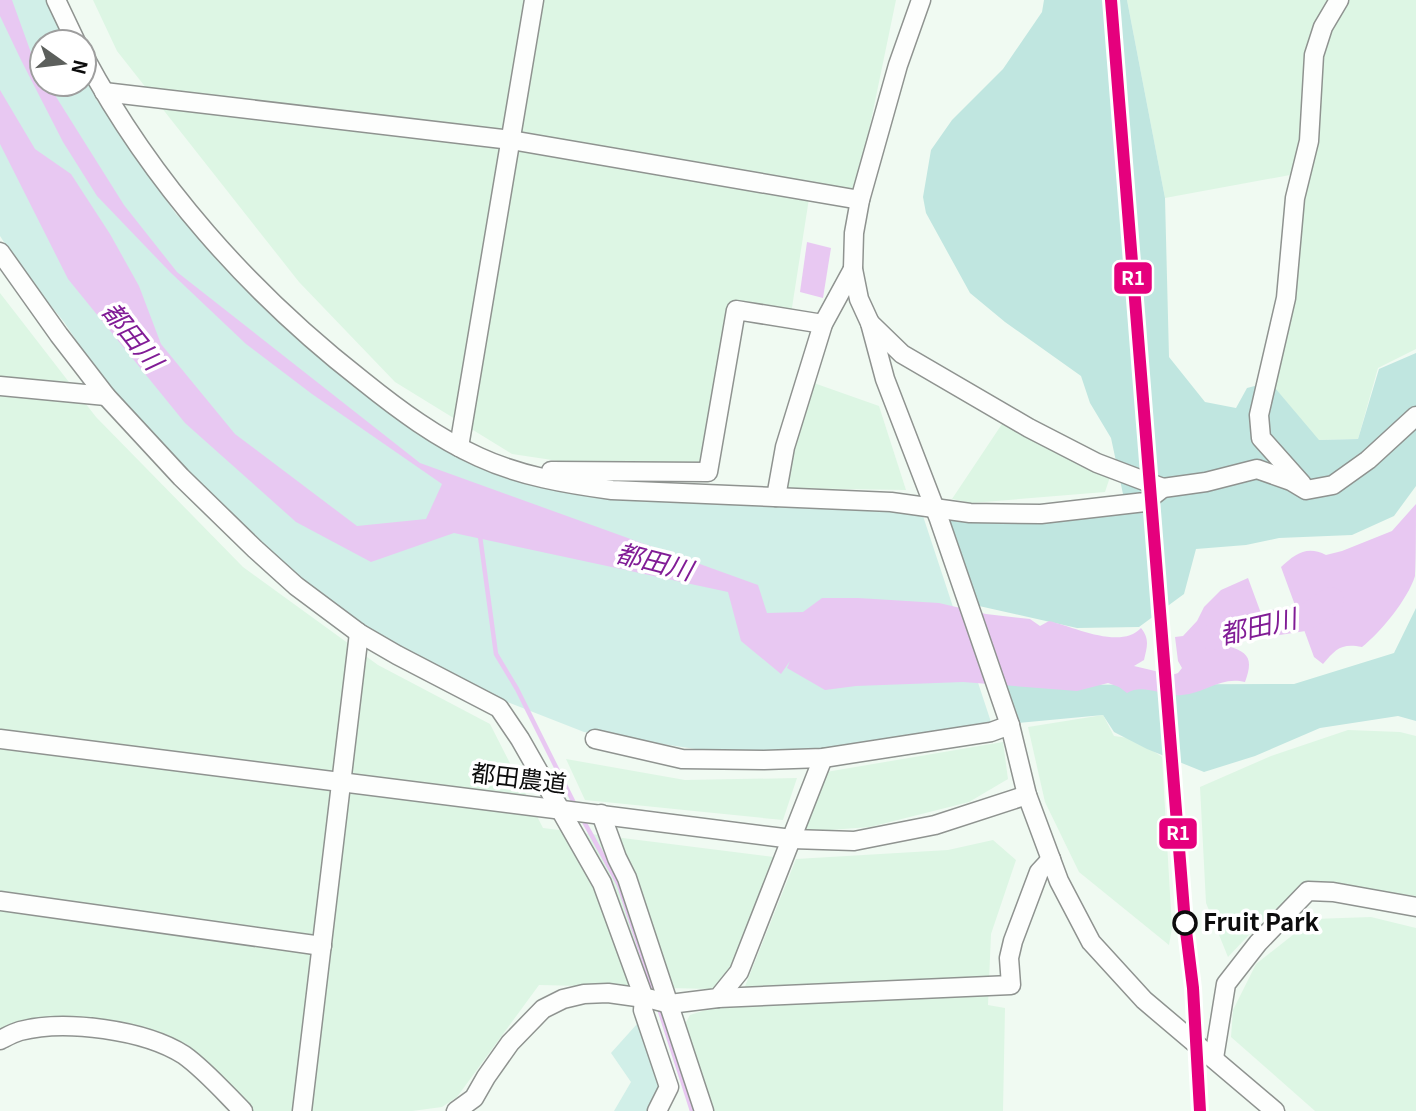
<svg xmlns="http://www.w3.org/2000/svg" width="1416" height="1111" viewBox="0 0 1416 1111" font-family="Georgia,'Noto Sans JP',serif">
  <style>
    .farmland { fill: #ddf6e4 }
    .green { fill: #d1efe8 }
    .forest { fill: #c0e6e0 }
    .water { fill: #e8c8f2 }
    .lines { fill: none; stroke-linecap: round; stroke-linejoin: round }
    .stream { stroke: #e8c8f2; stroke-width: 4.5 }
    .river { stroke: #e8c8f2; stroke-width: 26 }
    .minor-casing { stroke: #8f9390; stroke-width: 21 }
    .minor { stroke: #fdfefd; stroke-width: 18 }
    .rail-1-casing { stroke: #fff; stroke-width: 18 }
    .rail-1 { stroke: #e5007d; stroke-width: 12 }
    .stop-dot { fill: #fff; stroke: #0c0c0c; stroke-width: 3.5 }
    .labels { text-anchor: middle; stroke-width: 7; stroke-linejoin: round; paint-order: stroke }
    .street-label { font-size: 24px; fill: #0c0c0c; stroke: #fff }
    .stop-label { font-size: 24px; font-weight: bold; fill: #0c0c0c; stroke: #fff; text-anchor: start }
    .water-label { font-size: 26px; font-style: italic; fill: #811c96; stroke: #fff }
    .line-badge { stroke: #fff; stroke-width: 2.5 }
    .badge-label { font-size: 19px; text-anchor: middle; font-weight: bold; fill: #fff }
  </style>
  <rect width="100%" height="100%" fill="#f0faf2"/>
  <g class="farmland">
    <path d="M93 0H896L856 193 810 192 791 314 736 311 708 472H632L512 454 395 382 299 282 117 51Z"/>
    <path d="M1127 0H1416V349L1378 368 1358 439 1318 440 1267 379 1301 173 1165 198Z"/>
    <path d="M0 293 96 417 243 567 378 665 490 724 543 828 774 857 732 966 712 989 539 985 457 1097 442 1107 412 1111H243L166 1040 29 1030 0 1039Z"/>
    <path d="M811 382 879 406 906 490 784 488 792 443Z"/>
    <path d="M1004 421 1111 474 1105 492 971 503 952 499Z"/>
    <path d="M1103 715 1114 736 1136 739 1162 757 1172 928 1169 945 1079 872 1045 802 1028 727Z"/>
    <path d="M1348 730 1400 732 1416 736V896L1308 882 1266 917 1228 957 1206 903 1200 787 1271 756Z"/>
    <path d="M1003 742 1008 779 969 802 870 827 803 832 826 772Z"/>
    <path d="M566 759 685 780 797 778 783 820 585 800Z"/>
    <path d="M993 840 1016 860 991 934 988 1005 1005 1008 1003 1111H711L685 1024 690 1015 718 1006 738 1004 796 859 948 850Z"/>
    <path d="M1371 917 1416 928V1111H1315L1231 1037 1233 1010 1256 964 1313 919Z"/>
  </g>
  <g class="green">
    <path d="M0 0H53L72 42H42V84H84V71L96 99 176 214 300 328 365 383 497 465 539 483 922 513 991 722 869 746 728 754 584 732 449 679 327 601 239 529 105 384 64 322 25 274 0 236Z"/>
    <path d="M637 1024 664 1088 652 1111H614L631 1082 611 1053Z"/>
  </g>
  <g class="forest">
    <path d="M1044 0H1127L1165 198 1169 357 1205 402 1236 408 1247 388 1270 382 1319 440 1358 439 1379 369 1416 353V486L1394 516 1352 535 1279 538 1246 545 1196 549 1184 594 1139 627 1077 628 979 606 948 519 1126 508 1111 438 1090 403 1081 376 1005 322 970 293 926 213 923 197 931 150 952 120 1003 69 1042 12Z"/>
    <path d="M1416 608V721L1398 716 1320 728 1255 756 1204 772 1147 749 1114 732 1103 715 1018 723 1005 685 1294 684 1394 653Z"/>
  </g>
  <g class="water">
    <path d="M0 0H12L34 61 42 75V84H48L124 205 177 272 420 463 758 585 767 613 803 612 822 598H858L939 603 986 614 1030 619 1040 626 1049 621C1074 627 1121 650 1141 628 1150 639 1147 647 1144 660L1134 666 1172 675 1178 673 1182 668 1178 661 1175 637 1183 636 1197 621 1204 607 1221 590 1248 578 1262 616 1228 636 1227 646C1250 652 1253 660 1245 682 1221 676 1206 693 1182 695 1163 697 1144 683 1127 693L1119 687 1108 683 1077 691 963 682 856 686 825 690 787 668 790 661 781 674 741 641 728 592 454 533 371 562 296 522 185 423 68 279 0 144V90L35 149 71 174 110 234 139 286 161 344 235 434 357 526 426 519 442 484 312 394 246 344 170 272 97 196 63 142 21 60 0 16Z"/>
    <path d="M807 242 831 248 823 298 800 292Z"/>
    <path d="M1416 504C1416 519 1416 564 1415 576 1408 599 1380 633 1362 647 1341 643 1336 649 1323 664L1314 657 1281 567C1295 554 1307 545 1326 555L1342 551 1392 531Z"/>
  </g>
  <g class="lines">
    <g class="stream">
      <path d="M480 536 496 654 517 689 576 807"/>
      <path d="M582 818 619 885 656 997"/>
      <path d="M658 1005 692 1111"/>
    </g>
    <path class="river" d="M1212 637 1247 627 1305 618 1331 600"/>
    <defs>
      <g id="minor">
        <path d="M56 0 76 42"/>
        <path d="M921 0 898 65 860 200 854 233 853 269 859 299 870 323 885 379 939 519 1010 725 1027 795 1059 881 1091 942 1144 1000 1275 1111"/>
        <path d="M84 56C152 183 250 293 363 381 399 410 437 438 479 457 520 476 567 484 612 490L891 502 970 513 1041 514 1145 502 1163 488 1206 482 1257 469 1291 481 1306 490 1333 485 1368 460 1416 416"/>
        <path d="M104 92 511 140 860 200"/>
        <path d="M0 252 59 335 106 396 181 477 255 549 296 586 359 633 397 655 499 708 520 739 602 883 644 998 643 1010 669 1087 657 1111"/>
        <path d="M870 323 902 354 1029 428 1097 463 1163 488"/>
        <path d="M0 386 106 396"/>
        <path d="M459 447 534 0"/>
        <path d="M551 471 708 472 736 310 823 324"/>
        <path d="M1302 484 1261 438 1259 415 1286 298 1295 198 1309 141 1314 55 1323 27 1339 0"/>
        <path d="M776 497 785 447 823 324 853 269"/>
        <path d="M0 739 792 839 854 841 935 825 1027 795"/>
        <path d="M595 739 682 759 764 760 823 758 991 732 1010 725"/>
        <path d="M601 814 617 858 627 878 704 1111"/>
        <path d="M0 901 322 946"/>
        <path d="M718 998 1011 985 1009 958 1013 941 1039 872 1051 859"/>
        <path d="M0 1040C6 1037 13 1033 20 1031 65 1019 145 1030 184 1055 205 1070 225 1093 243 1111"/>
        <path d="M1214 1058 1226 984 1258 943 1308 891 1333 892 1416 907"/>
        <path d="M302 1111 359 633"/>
        <path d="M456 1111 474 1098 486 1077 510 1043 543 1009 563 999 584 994 608 993 651 999 670 1004 718 998 739 972 823 758"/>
      </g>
    </defs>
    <use href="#minor" class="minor-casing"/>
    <use href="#minor" class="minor"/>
    <defs>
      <path id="rail-1" d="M1111 0 1185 923 1193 988 1200 1111"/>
    </defs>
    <use href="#rail-1" class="rail-1-casing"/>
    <use href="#rail-1" class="rail-1"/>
  </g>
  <circle class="stop-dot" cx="1185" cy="923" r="11"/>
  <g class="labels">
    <g class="street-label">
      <text transform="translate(519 779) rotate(7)" y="8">都田農道</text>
    </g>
    <g class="stop-label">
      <text x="1203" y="931">Fruit Park</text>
    </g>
    <g class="water-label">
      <text transform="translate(132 336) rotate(51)" y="9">都田川</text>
      <text transform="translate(654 562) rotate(14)" y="9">都田川</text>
      <text transform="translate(1258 627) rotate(-13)" y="9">都田川</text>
    </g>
  </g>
  <g class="line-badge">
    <rect x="1113" y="261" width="40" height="34" rx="7" fill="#e5007d"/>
    <rect x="1158" y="817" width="40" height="33" rx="7" fill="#e5007d"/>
  </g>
  <g class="badge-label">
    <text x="1133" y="285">R1</text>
    <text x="1178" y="840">R1</text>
  </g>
  <g transform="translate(63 63) rotate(104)"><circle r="33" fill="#ffffff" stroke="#9e9e9e" stroke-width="2"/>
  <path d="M0-5L12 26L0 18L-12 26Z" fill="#5c5f5c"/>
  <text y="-10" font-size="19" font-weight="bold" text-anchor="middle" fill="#0c0c0c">N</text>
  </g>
</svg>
